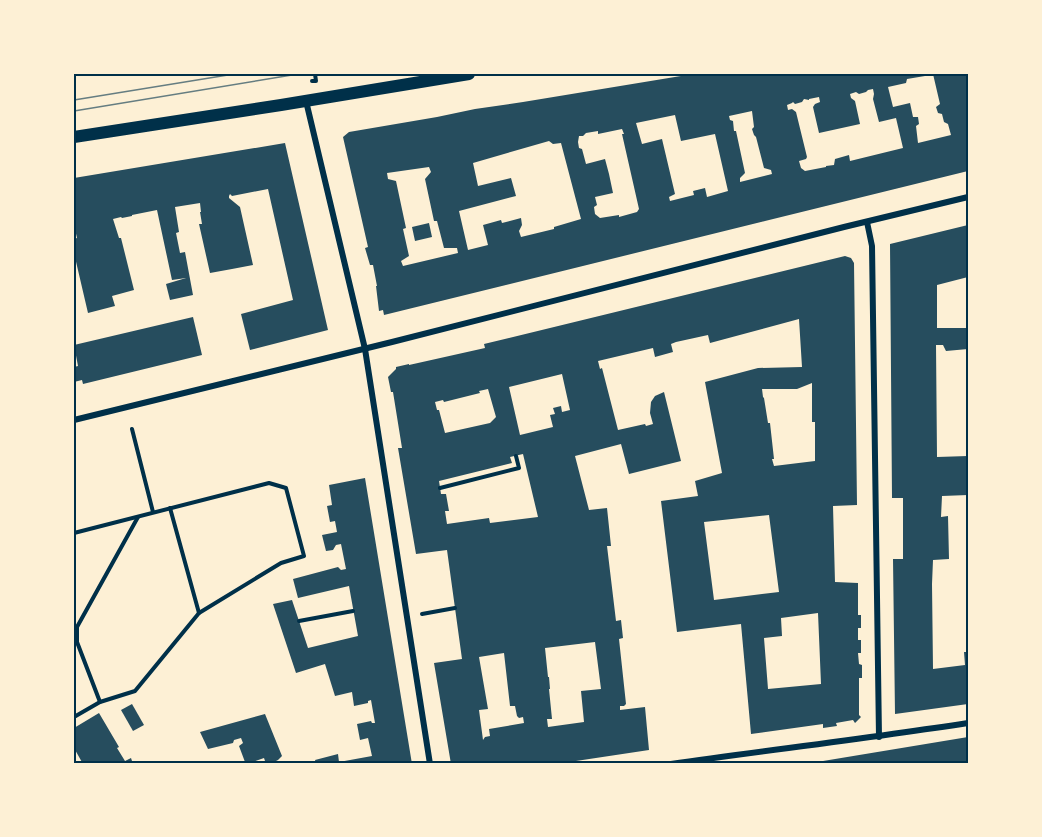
<svg xmlns="http://www.w3.org/2000/svg" width="1042" height="837" viewBox="0 0 1042 837" font-family="'Roboto Condensed',sans-serif">
  <style>
    .building { fill: #264d5e; fill-rule: evenodd }
    .lines { fill: none; stroke-linecap: round; stroke-linejoin: round }
    .path { stroke: #003049; stroke-width: 4 }
    .minor { stroke: #003049; stroke-width: 6 }
    .secondary { stroke: #003049; stroke-width: 12 }
    .tram { stroke: #657d81; stroke-width: 1.5 }
    .neatline { fill: none; stroke: #003049; stroke-width: 2 }
  </style>
  <rect width="100%" height="100%" fill="#fdf0d5"/>
  <g class="building">
    <path d="M693 74H924L925 76 907 79 906 83 888 87 893 107 910 103 913 117H918L919 124 916 126 918 143 951 135 948 124 944 122 942 114 938 113 936 107 940 104 933 74H968L966 77 968 78V171L384 315 383 310 379 311 376 286H377L373 265H370L365 248 368 247 343 137 349 132 437 117 475 109 523 102ZM873 89 874 94 873 99 879 122 896 118 903 148 850 161 849 155 835 159 834 165 826 166V167L805 171 801 168 799 161 806 159 807 157 796 112 792 109 788 110 787 105 792 103 793 102 795 104 802 102 804 99 809 100V99L819 97 820 102 815 104 813 107 819 133 860 124 855 101 851 98 850 94 856 92 859 94 866 92 868 90ZM752 111 754 127 752 129 754 135 756 137 764 168 771 170 772 174 740 182V178L745 173 736 131H734L733 121 730 120 729 116ZM675 115 681 141 715 134 728 191 707 197 705 188 693 191 694 195 670 201 669 197 675 194 662 139 642 144 636 123ZM622 129 624 134H622L639 209 637 212 619 217V215L600 218 595 214 594 207 597 205 595 197 613 193 609 174 605 159 586 164 582 149 579 148 578 142 579 136H583L586 133 598 131V134ZM549 141 553 144 561 143 581 219 554 227V229L521 237 519 231 522 225 521 218 502 223 501 220 483 225 488 245 468 250 459 211 516 196 511 178 478 186 473 163ZM429 167 431 172 425 179 434 221H437L444 248H457L458 253 403 266 401 261 409 256 403 229 406 228 396 181 388 179 387 173Z"/>
    <path d="M285 143 328 330 250 350 241 314 293 300 268 189 232 196 230 194 229 196V198L240 207 253 265 232 269 210 273 199 224H202L200 212H201L200 203 175 207 179 232 176 233 180 253 185 252 193 295 170 300 166 284 186 278 172 280 157 210 132 215V216L122 218 121 217 113 219 119 238H121L134 290 112 296 115 306 88 313 74 253V239L77 238 74 225V178Z"/>
    <path d="M429 223 432 237 415 241 412 227Z"/>
    <path d="M968 225V277L937 285V328H968V349L946 351 943 345H936L937 457 968 456V495L942 496 941 517 948 516 949 559 933 560 932 584 933 669 965 665 964 652H968V704L895 714 893 559H903V498H892L890 244Z"/>
    <path d="M845 256 851 258 854 263 857 505 833 506 835 582 858 583V615H861V628H858V640H861V653H858L859 664 862 665V678H859V715L861 717 855 723 853 720 836 723 837 726 823 728V724L751 734 741 624 677 632 661 501 698 496 695 481 722 473 705 382 758 368 802 367 799 319 710 343 708 335 676 342 671 344 673 352 655 357 653 348 598 361 600 369 602 368 618 430 645 424 646 426 653 424 650 413 651 402 655 396 664 392 681 461 629 474 621 444 575 456 589 510 607 508 611 546H607L616 621 621 620 623 638 619 639 626 704 624 706H620V710L645 707 649 750 556 764H451L434 663 462 659 447 550 416 554 398 448H402L393 392H391L388 377 396 369V367L409 364V365L485 348 484 344ZM562 374 570 410 562 412 561 406 553 408 555 414 550 415 553 427 520 435 509 387ZM812 383V422H815V461L774 466 772 459H774L770 423H768L764 398 763 397 762 389H797ZM488 389 496 417 490 423 445 433 439 410H437L435 402 443 400 444 402 480 393 479 391ZM523 454 538 517 490 523 489 518 447 524 445 511H449L446 494H441L439 481 512 463 510 457ZM769 515 779 592 714 600 704 522ZM818 613 821 684 768 689 764 638 782 636 781 618ZM595 642 601 689 581 691 584 722 548 727 547 719H552L549 689H550L549 677H548L545 648ZM504 653 510 706H515L517 716 519 718 523 717 524 723 489 729 490 736 485 737 483 740 479 710 488 709 479 657Z"/>
    <path d="M193 317 202 355 83 384 82 380 74 382V367L78 366 74 345Z"/>
    <path d="M365 478 412 764H316L315 760 338 754 339 762 372 756 368 738 360 740 357 724 371 721 372 723H375L371 700 368 701V703L354 706 352 692 335 696 325 664 296 673 273 604 292 600 308 648 358 636 349 586 298 598 293 579 338 567 341 570 346 569 341 544 336 545 333 550 326 551 322 535 337 532 335 521 330 522 327 506 332 505 329 485Z"/>
    <path d="M132 704 144 725 133 731 121 710Z"/>
    <path d="M99 713 119 747 117 748 125 761 131 758 133 764H83L74 748V728Z"/>
    <path d="M265 714 282 756 278 760 270 764H266L264 758 250 763 245 762 239 746 243 743 241 738 234 740 233 743 208 749 200 732Z"/>
    <path d="M968 737V764H817V762Z"/>
  </g>
  <g class="lines">
    <g class="path">
      <path d="M312 81H316L315 74"/>
      <path d="M132 429 153 512"/>
      <path d="M440 488 519 468 516 456"/>
      <path d="M170 508 199 613"/>
      <path d="M74 533 269 483 286 488 304 556 281 563 199 613 135 691 100 702 74 717"/>
      <path d="M422 614 455 608"/>
      <path d="M299 621 353 611"/>
      <path d="M100 702 77 642V627L138 517"/>
    </g>
    <g class="minor">
      <path d="M306 101 365 349 430 764"/>
      <path d="M867 222 872 246 879 737"/>
      <path d="M74 420 392 342 844 227 968 197"/>
      <path d="M671 764C770 750 870 738 968 723"/>
    </g>
    <path class="secondary" d="M74 137 281 105 469 74"/>
    <g class="tram">
      <path d="M74 100 234 74"/>
      <path d="M74 111 298 74"/>
    </g>
  </g>
  <rect width="1042" height="837" fill="none" stroke="#fdf0d5" stroke-width="150"/>
  <rect x="75" y="75" width="892" height="687" class="neatline"/>
</svg>
